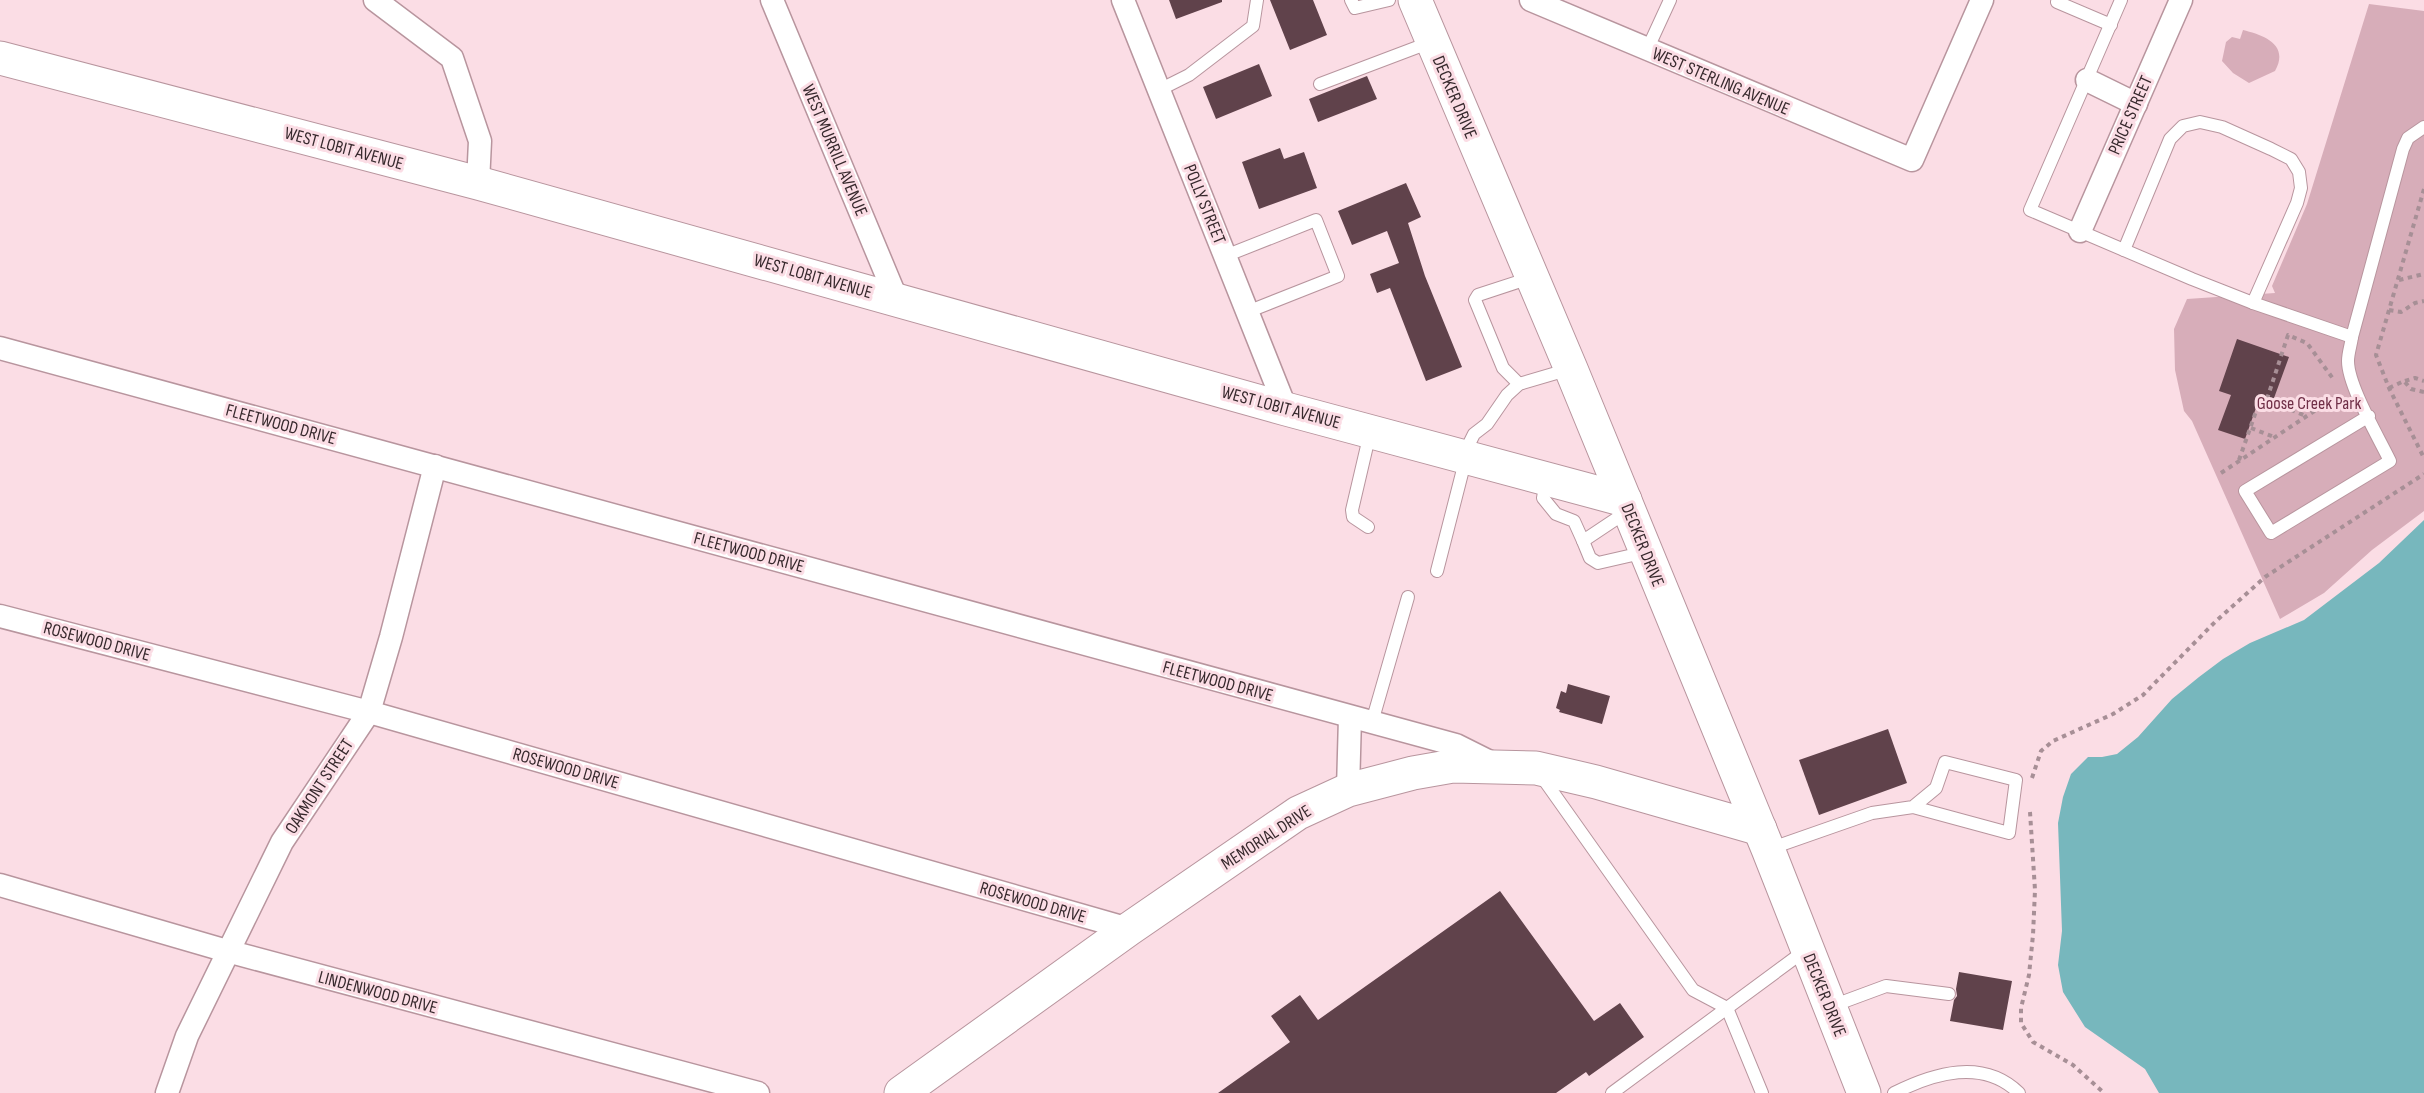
<svg xmlns="http://www.w3.org/2000/svg" width="2424" height="1093" viewBox="0 0 2424 1093" font-family="'Sofia Sans Condensed',sans-serif">
  <style>
    .green { fill: #d7adb9 }
    .water { fill: #77b7bd }
    .building { fill: #60424b }
    .lines { fill: none; stroke-linecap: round; stroke-linejoin: round }
    .lane-casing { stroke: #b8959e; stroke-width: 14 }
    .street-casing { stroke: #b8959e; stroke-width: 25 }
    .secondary-casing { stroke: #b8959e; stroke-width: 35 }
    .primary-casing { stroke: #b8959e; stroke-width: 35 }
    .path { stroke: #a78f96; stroke-width: 4; stroke-dasharray: 4.5 4.5; stroke-linecap: butt }
    .lane { stroke: #fff; stroke-width: 12 }
    .street { stroke: #fff; stroke-width: 22 }
    .secondary { stroke: #fff; stroke-width: 33 }
    .primary { stroke: #fff; stroke-width: 33 }
    .labels { text-anchor: middle; stroke-width: 6; stroke-linejoin: round; paint-order: stroke }
    .street-label { font-size: 18px; fill: #37292d; stroke: #fbdde5 }
    .park-label { font-size: 18px; fill: #702f47; stroke: #fbdde5 }
  </style>
  <rect width="100%" height="100%" fill="#fbdde5"/>
  <g class="green">
    <path d="M2369 4 2424 11V511L2372 550 2324 593 2280 619 2192 421 2184 411 2175 370 2174 329 2187 299 2275 293 2272 286 2307 204Z"/>
    <path d="M2243 30C2263 35 2290 44 2275 71L2249 83 2233 73 2222 61 2226 42 2232 37 2240 39Z"/>
  </g>
  <path class="water" d="M2424 520V1093H2159L2145 1069 2085 1027 2063 992 2058 965 2062 931 2058 823 2063 797 2071 774 2088 757H2102L2117 754 2138 737 2172 699 2199 677 2223 659 2250 643 2304 620 2379 563Z"/>
  <g class="building">
    <path d="M1169 0H1222V2L1176 19Z"/>
    <path d="M1270 0H1313L1327 35 1290 50Z"/>
    <path d="M1259 64 1272 96 1216 119 1203 87Z"/>
    <path d="M1367 76 1377 99 1318 122 1309 99Z"/>
    <path d="M1280 148 1284 159 1304 152 1317 188 1259 209 1242 162Z"/>
    <path d="M1406 183 1421 217 1408 223 1425 276 1462 367 1426 381 1390 288 1377 293 1370 274 1399 263 1387 231 1352 245 1338 211Z"/>
    <path d="M2237 339 2289 357 2270 409 2257 405 2245 439 2218 430 2231 395 2219 391Z"/>
    <path d="M1568 684 1610 696 1602 724 1559 712 1560 710 1556 708 1561 691 1566 693Z"/>
    <path d="M1888 729 1907 783 1819 815 1799 760Z"/>
    <path d="M1500 891 1594 1021 1620 1003 1644 1037 1589 1076 1586 1072 1556 1093H1218L1290 1042 1271 1016 1300 995 1318 1020Z"/>
    <path d="M1959 972 2012 981 2003 1030 1950 1021 1954 1000 1957 996 1956 989Z"/>
  </g>
  <g class="lines">
    <defs>
      <g id="lane">
        <path d="M1351 0 1355 8 1389 0"/>
        <path d="M2058 0 2057 2 2111 25"/>
        <path d="M2121 0 2030 210 2192 279 2253 303 2352 337"/>
        <path d="M1647 50 1670 0"/>
        <path d="M1320 84 1431 42"/>
        <path d="M1159 90 1189 75 1253 26 1257 0"/>
        <path d="M2124 250 2170 139 2183 126 2200 122 2222 127 2271 149 2291 159 2299 172 2301 188 2297 203 2253 303"/>
        <path d="M1225 256 1316 220 1338 276 1247 312"/>
        <path d="M1519 384 1503 368 1475 300 1478 295 1530 278"/>
        <path d="M2369 416 2245 491 2271 533 2390 461C2378 436 2348 386 2348 361 2348 353 2351 345 2352 337L2403 149 2408 138 2424 127"/>
        <path d="M1546 480 1543 498 1556 514 1574 521 1583 541 1628 511"/>
        <path d="M1368 527 1353 517 1352 510 1370 433"/>
        <path d="M1583 541 1590 558 1598 563 1646 552"/>
        <path d="M1437 571 1470 442 1474 434 1487 424 1507 395 1519 384 1570 369"/>
        <path d="M1372 722 1408 597"/>
        <path d="M1542 777 1693 990 1727 1008 1762 1093"/>
        <path d="M1769 849 1872 813 1913 807 1936 788 1945 762 2016 780 2009 833 1913 807"/>
        <path d="M1832 1006 1886 986 1949 994"/>
        <path d="M1612 1093 1807 949"/>
        <path d="M1894 1093C1934 1073 1983 1058 2019 1093"/>
      </g>
      <g id="street">
        <path d="M375 0 452 58 480 141 478 183"/>
        <path d="M772 0 897 300"/>
        <path d="M1123 0 1286 409"/>
        <path d="M1531 0 1912 160 1982 0"/>
        <path d="M2087 80 2136 104"/>
        <path d="M2080 231 2181 0"/>
        <path d="M0 348 1456 745 1492 763"/>
        <path d="M0 616 369 712 1129 929"/>
        <path d="M1348 790 1350 717"/>
        <path d="M0 885 227 951 758 1093"/>
        <path d="M167 1093 187 1036 282 842 369 712 391 637 435 466"/>
      </g>
      <g id="secondary">
        <path d="M0 58 478 183 1286 409 1625 500"/>
        <path d="M901 1093 1129 929 1298 813 1348 790 1413 773 1453 766 1536 768 1596 782 1760 829"/>
      </g>
      <path id="primary" d="M1415 0 1571 369 1768 849 1864 1093"/>
    </defs>
    <use href="#lane" class="lane-casing"/>
    <use href="#street" class="street-casing"/>
    <use href="#secondary" class="secondary-casing"/>
    <use href="#primary" class="primary-casing"/>
    <g class="path">
      <path d="M2424 189 2376 355 2389 388 2424 458"/>
      <path d="M2399 280 2424 274"/>
      <path d="M2389 310 2401 312 2415 303 2424 301"/>
      <path d="M2405 381 2415 378 2424 381"/>
      <path d="M2389 388 2404 381 2411 389 2424 392"/>
      <path d="M2267 399 2288 335 2307 343 2334 380"/>
      <path d="M2251 428 2274 437"/>
      <path d="M2239 460 2261 397 2306 416"/>
      <path d="M2221 473 2340 394"/>
      <path d="M2032 778 2041 751 2053 741 2113 714 2143 695 2215 622 2265 577 2424 474"/>
      <path d="M2030 812 2035 890 2033 935 2029 975 2021 1008V1023L2033 1042 2073 1065 2104 1093"/>
    </g>
    <use href="#lane" class="lane"/>
    <use href="#street" class="street"/>
    <use href="#secondary" class="secondary"/>
    <use href="#primary" class="primary"/>
  </g>
  <g class="labels">
    <g class="street-label">
      <text transform="translate(1721 81) rotate(23)" y="6">WEST STERLING AVENUE</text>
      <text transform="translate(1455 97) rotate(67)" y="6">DECKER DRIVE</text>
      <text transform="translate(2130 115) rotate(-66)" y="6">PRICE STREET</text>
      <text transform="translate(344 148) rotate(15)" y="6">WEST LOBIT AVENUE</text>
      <text transform="translate(835 150) rotate(67)" y="6">WEST MURRILL AVENUE</text>
      <text transform="translate(1205 204) rotate(68)" y="6">POLLY STREET</text>
      <text transform="translate(813 276) rotate(16)" y="6">WEST LOBIT AVENUE</text>
      <text transform="translate(1281 407) rotate(15)" y="6">WEST LOBIT AVENUE</text>
      <text transform="translate(281 424) rotate(15)" y="6">FLEETWOOD DRIVE</text>
      <text transform="translate(1643 545) rotate(68)" y="6">DECKER DRIVE</text>
      <text transform="translate(749 552) rotate(15)" y="6">FLEETWOOD DRIVE</text>
      <text transform="translate(97 641) rotate(15)" y="6">ROSEWOOD DRIVE</text>
      <text transform="translate(1218 681) rotate(15)" y="6">FLEETWOOD DRIVE</text>
      <text transform="translate(566 768) rotate(16)" y="6">ROSEWOOD DRIVE</text>
      <text transform="translate(319 786) rotate(-57)" y="6">OAKMONT STREET</text>
      <text transform="translate(1266 837) rotate(-33)" y="6">MEMORIAL DRIVE</text>
      <text transform="translate(1033 902) rotate(16)" y="6">ROSEWOOD DRIVE</text>
      <text transform="translate(378 992) rotate(15)" y="6">LINDENWOOD DRIVE</text>
      <text transform="translate(1825 995) rotate(68)" y="6">DECKER DRIVE</text>
    </g>
    <g class="park-label">
      <text x="2309" y="409">Goose Creek Park</text>
    </g>
  </g>
</svg>
